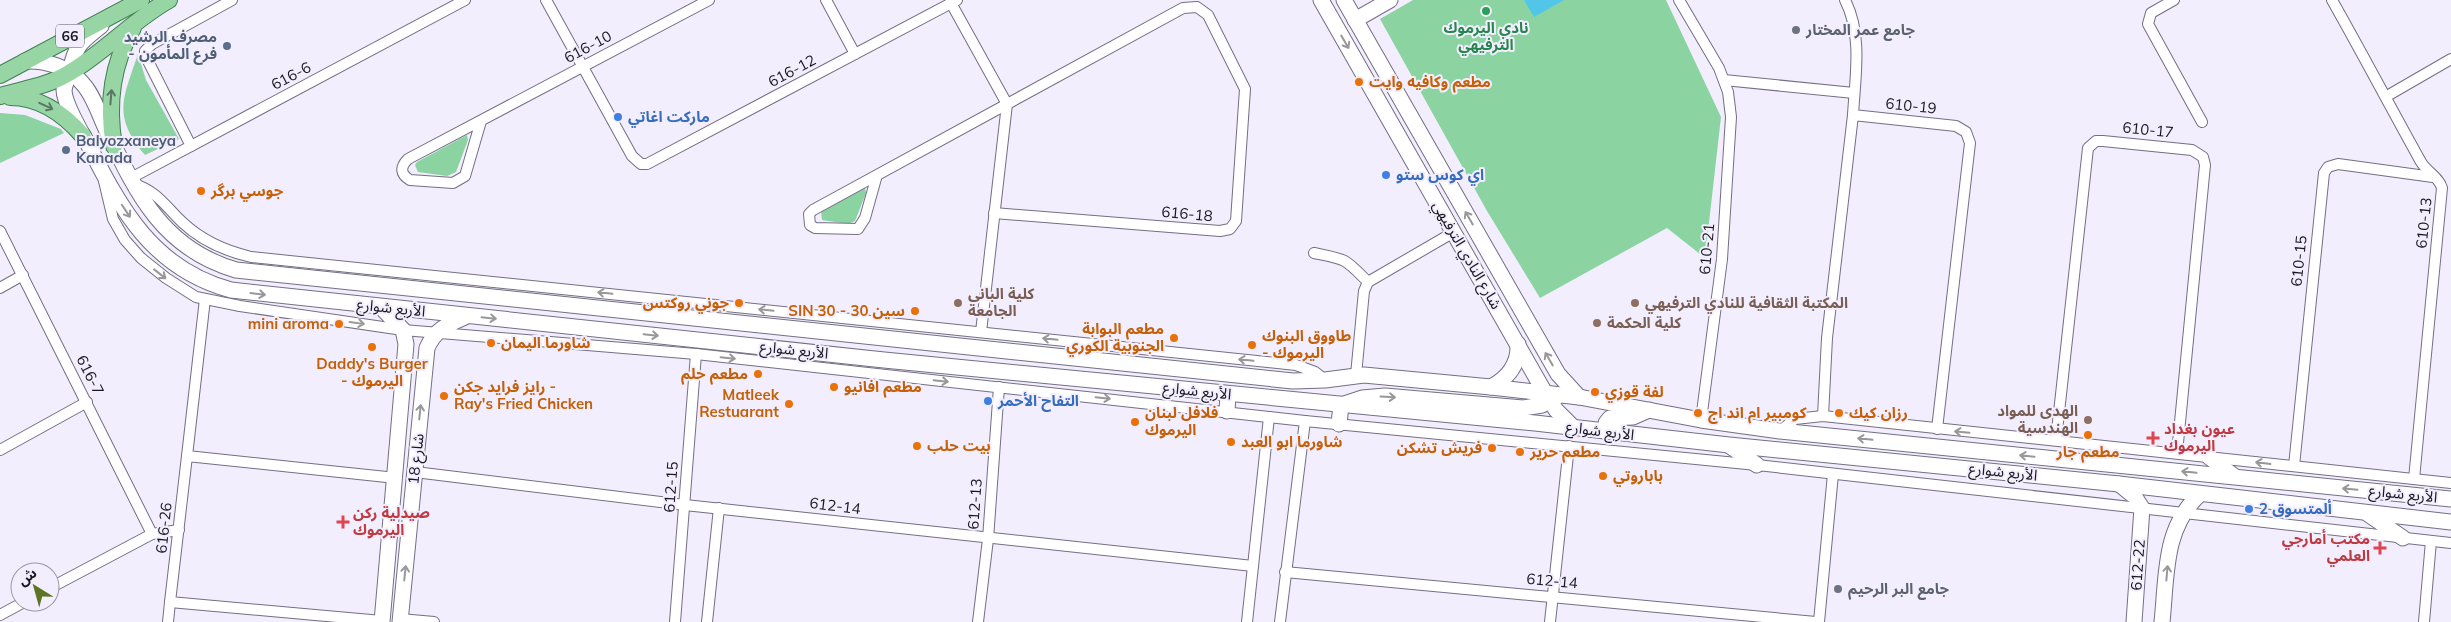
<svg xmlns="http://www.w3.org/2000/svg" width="2451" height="622" viewBox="0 0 2451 622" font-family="Mulish,'Noto Sans Arabic',sans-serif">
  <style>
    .green { fill: #8bd3a1 }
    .water { fill: #51c6e9 }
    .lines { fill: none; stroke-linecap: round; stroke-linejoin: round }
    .street-casing { stroke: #746e83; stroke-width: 12 }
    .secondary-casing { stroke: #746e83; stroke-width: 17 }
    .primary-casing { stroke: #3f804e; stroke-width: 18 }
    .street { stroke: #fff; stroke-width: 10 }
    .secondary { stroke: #fff; stroke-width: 15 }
    .primary { stroke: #98d5a4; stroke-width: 16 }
    .oneway { stroke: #98979a }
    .oneway2 { stroke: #587662 }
    .leisure-dot { fill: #2e9e5b; stroke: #f2eefd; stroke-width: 2 }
    .worship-dot { fill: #6b7280; stroke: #f2eefd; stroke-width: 2 }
    .service-dot { fill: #5c6f8a; stroke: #f2eefd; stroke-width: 2 }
    .food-dot { fill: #e8710a; stroke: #f2eefd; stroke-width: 2 }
    .shop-dot { fill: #3f7fe0; stroke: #f2eefd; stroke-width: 2 }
    .education-dot { fill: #8d6e63; stroke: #f2eefd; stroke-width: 2 }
    .health-dot { fill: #e0444e; stroke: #f2eefd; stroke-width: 2 }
    .labels { text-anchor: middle; stroke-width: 4; stroke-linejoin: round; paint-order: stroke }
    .shield { fill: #f2eefd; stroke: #5a5862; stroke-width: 1 }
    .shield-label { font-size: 14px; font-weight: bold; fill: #19171f }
    .leisure-label { font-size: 15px; font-weight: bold; fill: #27864d; stroke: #f2eefd }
    .worship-label { font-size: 15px; font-weight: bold; fill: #5b616d; stroke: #f2eefd; text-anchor: start }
    .service-label { font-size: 15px; font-weight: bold; fill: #4e5e75; stroke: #f2eefd; text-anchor: end }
    .street-label { font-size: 15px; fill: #19171f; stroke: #f2eefd }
    .food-label { font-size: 15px; font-weight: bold; fill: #c56008; stroke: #f2eefd; text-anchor: start }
    .shop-label { font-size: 15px; font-weight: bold; fill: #366cbe; stroke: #f2eefd; text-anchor: start }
    .education-label { font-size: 15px; font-weight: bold; fill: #785e54; stroke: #f2eefd; text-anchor: start }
    .health-label { font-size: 15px; font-weight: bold; fill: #be3a42; stroke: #f2eefd; text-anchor: start }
  </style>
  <rect width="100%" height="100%" fill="#f2eefd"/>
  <g class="green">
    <path d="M1413 0H1666L1721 117 1705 258 1667 228 1540 298 1487 211 1380 19Z"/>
    <path d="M138 54 146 80 179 139 145 155C112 115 123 99 138 54Z"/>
    <path d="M0 113 25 115 61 129 64 133 0 163Z"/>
    <path d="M467 135 468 140 456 172 447 176 418 172 415 165 417 162Z"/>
    <path d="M865 188 866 193 855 221 848 224 822 220 821 212Z"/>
  </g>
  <path class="water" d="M1524 0H1564L1534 17Z"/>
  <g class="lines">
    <defs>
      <g id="street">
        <path d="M546 0 632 156 641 164H647L957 0"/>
        <path d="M826 0 855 54"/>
        <path d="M1679 0 1719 68 1728 92 1731 117 1722 259 1701 420"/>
        <path d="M1845 0C1863 35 1855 78 1853 115"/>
        <path d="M2174 0 2151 13 2148 24 2202 122"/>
        <path d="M2332 0C2362 53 2391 108 2421 162 2427 172 2439 177 2442 188L2414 479"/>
        <path d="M951 3 1007 104 981 332"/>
        <path d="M1724 80 1854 93"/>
        <path d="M2387 96 2451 59"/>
        <path d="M481 121 465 176 453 183 410 180C400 174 400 167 408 159L709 0"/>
        <path d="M191 146 145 55V51L152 44 232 0"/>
        <path d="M877 175 865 218 858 229 815 228 810 225 809 214 813 210 1183 8 1197 7 1208 15 1245 89 1236 221 1230 229 1220 231 994 213"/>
        <path d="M131 178 465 0"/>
        <path d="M104 181 113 219 125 240 141 258 166 278 196 297 240 306 403 330 696 354 1305 421 1757 465 2451 543"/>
        <path d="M134 184C157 191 166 207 182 222 202 241 225 251 251 257L1296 365 1315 372 1325 380"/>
        <path d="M0 231 152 534"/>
        <path d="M1314 253C1348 260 1344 258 1368 282"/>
        <path d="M0 288 23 275"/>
        <path d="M1356 375 1364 291 1368 282 1454 232"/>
        <path d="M1823 416 1827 338 1853 115 1956 126 1966 132 1970 143 1937 429"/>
        <path d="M1780 431 1795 419 1823 416 2451 483"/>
        <path d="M2056 440 2088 148 2096 141H2103L2192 150 2203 157 2205 165 2177 453"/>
        <path d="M0 450 87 402"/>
        <path d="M187 456 205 299"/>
        <path d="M2294 466 2324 173 2328 167 2338 164 2433 177"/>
        <path d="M415 472 685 505 1253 566"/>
        <path d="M1285 572 1816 622"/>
        <path d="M50 588 152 534 179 530"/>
        <path d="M0 615 24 602"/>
        <path d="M400 619 434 622"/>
        <path d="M382 621 170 602 187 456 396 478"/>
        <path d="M168 622 170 602"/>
        <path d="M675 622 696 354"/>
        <path d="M707 622 719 508"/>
        <path d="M978 622 988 539 999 387"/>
        <path d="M1247 622 1269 417"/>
        <path d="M1280 622 1305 421"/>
        <path d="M1550 622 1569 446"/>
        <path d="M1819 622 1833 474"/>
        <path d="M2424 622 2431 541"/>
      </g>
      <g id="secondary">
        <path d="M1321 0 1545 393 1556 410 1573 427"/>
        <path d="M1344 0 1558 374 1579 397"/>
        <path d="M1355 20 1390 0"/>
        <path d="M101 26C80 43 76 44 70 71 68 77 65 84 64 90 64 102 80 131 87 142 121 210 153 269 231 290L884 360 1535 423 1729 445 2119 484 2451 522"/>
        <path d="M25 61C46 60 69 67 83 84 94 96 100 117 107 131 137 195 164 249 236 270L1293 381 1325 380 1364 375 1491 387 1579 397 1701 420 1780 431 2451 499"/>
        <path d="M381 307 403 330 406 344 382 622"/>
        <path d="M1491 387C1508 378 1519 364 1518 344"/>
        <path d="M1227 411 1228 394"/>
        <path d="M1339 424 1341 405 1362 398 1385 396 1523 408 1542 405 1558 396"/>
        <path d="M1606 432V423L1610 418 1633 417 1649 410"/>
        <path d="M1730 446 1757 465"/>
        <path d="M2209 457 2234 476"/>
        <path d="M2119 484 2135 497 2142 508 2134 622"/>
        <path d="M2368 514 2403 538"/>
        <path d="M400 622 427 348C435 329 449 324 467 316"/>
        <path d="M2162 622C2167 575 2163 528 2200 494"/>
      </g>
      <g id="primary">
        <path d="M0 75 141 0"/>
        <path d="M0 96C24 89 48 86 69 73 105 52 133 20 169 0"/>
        <path d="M10 97C40 97 64 114 83 136"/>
        <path d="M114 146C107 105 112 64 133 28"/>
      </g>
    </defs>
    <use href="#street" class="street-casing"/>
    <use href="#secondary" class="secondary-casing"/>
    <use href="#primary" class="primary-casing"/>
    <use href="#street" class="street"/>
    <use href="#secondary" class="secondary"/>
    <use href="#primary" class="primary"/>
  </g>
  <defs><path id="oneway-shaft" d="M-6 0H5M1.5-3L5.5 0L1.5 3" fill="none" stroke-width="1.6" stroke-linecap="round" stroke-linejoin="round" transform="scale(1.25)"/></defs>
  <g class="oneway">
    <use href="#oneway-shaft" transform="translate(1345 42) rotate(60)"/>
    <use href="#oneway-shaft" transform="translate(126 211) rotate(56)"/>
    <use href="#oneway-shaft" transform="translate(1469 218) rotate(-120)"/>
    <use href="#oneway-shaft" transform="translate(160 274) rotate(38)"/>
    <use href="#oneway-shaft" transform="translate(605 293) rotate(-174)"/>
    <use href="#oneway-shaft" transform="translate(258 294) rotate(7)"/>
    <use href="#oneway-shaft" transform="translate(766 310) rotate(-174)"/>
    <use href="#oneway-shaft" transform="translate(489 318) rotate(6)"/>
    <use href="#oneway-shaft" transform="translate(357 323) rotate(8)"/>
    <use href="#oneway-shaft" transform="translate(651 335) rotate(6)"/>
    <use href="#oneway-shaft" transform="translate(1050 339) rotate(-174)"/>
    <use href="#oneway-shaft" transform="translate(728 358) rotate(6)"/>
    <use href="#oneway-shaft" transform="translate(1549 359) rotate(-120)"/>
    <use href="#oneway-shaft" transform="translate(1246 360) rotate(-174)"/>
    <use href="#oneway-shaft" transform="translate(941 381) rotate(6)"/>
    <use href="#oneway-shaft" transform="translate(1388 397) rotate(3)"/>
    <use href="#oneway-shaft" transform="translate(1103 398) rotate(6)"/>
    <use href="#oneway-shaft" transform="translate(420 412) rotate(-84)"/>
    <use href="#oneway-shaft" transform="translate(1962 432) rotate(-175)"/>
    <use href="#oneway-shaft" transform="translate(1865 439) rotate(-174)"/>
    <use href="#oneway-shaft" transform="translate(2027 456) rotate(-174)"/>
    <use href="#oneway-shaft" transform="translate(2263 463) rotate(-173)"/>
    <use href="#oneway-shaft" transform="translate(2189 472) rotate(-174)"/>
    <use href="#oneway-shaft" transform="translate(2350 489) rotate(-175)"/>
    <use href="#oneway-shaft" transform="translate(405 573) rotate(-84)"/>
    <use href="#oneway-shaft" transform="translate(2167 573) rotate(-85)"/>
  </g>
  <g class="oneway2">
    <use href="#oneway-shaft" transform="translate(111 97) rotate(-85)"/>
    <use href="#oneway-shaft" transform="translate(46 106) rotate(25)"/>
  </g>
  <circle class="leisure-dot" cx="1486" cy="11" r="5"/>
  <g class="worship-dot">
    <circle cx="1796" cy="30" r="5"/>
    <circle cx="1838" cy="589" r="5"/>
  </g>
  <g class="service-dot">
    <circle cx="227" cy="46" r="5"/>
    <circle cx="66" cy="150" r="5"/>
  </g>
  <g class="food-dot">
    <circle cx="1359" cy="82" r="5"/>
    <circle cx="201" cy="191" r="5"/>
    <circle cx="739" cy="303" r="5"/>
    <circle cx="915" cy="311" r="5"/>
    <circle cx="339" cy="324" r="5"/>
    <circle cx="1174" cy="338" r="5"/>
    <circle cx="491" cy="343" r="5"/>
    <circle cx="1252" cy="345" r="5"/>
    <circle cx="372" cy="347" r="5"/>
    <circle cx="758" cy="374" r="5"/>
    <circle cx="834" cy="387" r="5"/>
    <circle cx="1595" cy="392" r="5"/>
    <circle cx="444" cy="396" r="5"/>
    <circle cx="789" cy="404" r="5"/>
    <circle cx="1698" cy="413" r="5"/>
    <circle cx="1839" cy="413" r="5"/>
    <circle cx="1135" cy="422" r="5"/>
    <circle cx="2088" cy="435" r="5"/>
    <circle cx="1231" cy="442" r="5"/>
    <circle cx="917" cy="446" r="5"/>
    <circle cx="1492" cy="448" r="5"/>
    <circle cx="1520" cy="452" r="5"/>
    <circle cx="1603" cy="476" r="5"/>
  </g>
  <g class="shop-dot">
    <circle cx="618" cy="117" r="5"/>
    <circle cx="1386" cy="175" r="5"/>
    <circle cx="988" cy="401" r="5"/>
    <circle cx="2249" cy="509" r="5"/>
  </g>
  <g class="education-dot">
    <circle cx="958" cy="303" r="5"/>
    <circle cx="1635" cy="303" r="5"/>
    <circle cx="1597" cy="323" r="5"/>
    <circle cx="2088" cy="420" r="5"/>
  </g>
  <g class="health-dot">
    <path d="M2150.5 430.5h5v5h5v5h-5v5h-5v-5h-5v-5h5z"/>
    <path d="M340.5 514.5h5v5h5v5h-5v5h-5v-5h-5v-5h5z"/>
    <path d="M2377.5 540.5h5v5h5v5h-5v5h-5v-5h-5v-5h5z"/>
  </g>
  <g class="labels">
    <rect class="shield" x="56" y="24.5" width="28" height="23" rx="4"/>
    <g class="shield-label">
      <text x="70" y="41">66</text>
    </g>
    <g class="leisure-label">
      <text x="1486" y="33">نادي اليرموك<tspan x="1486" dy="17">الترفيهي</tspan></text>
    </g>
    <g class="worship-label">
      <text x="1806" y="35">جامع عمر المختار</text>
      <text x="1848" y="594">جامع البر الرحيم</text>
    </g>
    <g class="service-label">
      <text x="217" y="42">مصرف الرشيد<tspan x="217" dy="17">- فرع المأمون</tspan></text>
      <text x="76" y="146" text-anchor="start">Balyozxaneya<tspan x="76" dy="17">Kanada</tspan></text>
    </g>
    <g class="street-label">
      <text transform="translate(588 47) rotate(-28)" y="5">616-10</text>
      <text transform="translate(792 71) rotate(-28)" y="5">616-12</text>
      <text transform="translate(291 76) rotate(-28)" y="5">616-6</text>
      <text transform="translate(1911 106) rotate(6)" y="5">610-19</text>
      <text transform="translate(2148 130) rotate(6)" y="5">610-17</text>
      <text transform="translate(1187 214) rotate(5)" y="5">616-18</text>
      <text transform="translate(2424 223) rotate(-84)" y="5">610-13</text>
      <text transform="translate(1707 249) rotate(-85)" y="5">610-21</text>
      <text transform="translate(1467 255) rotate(60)" y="5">شارع النادي الترفيهي</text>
      <text transform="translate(2299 261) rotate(-84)" y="5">610-15</text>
      <text transform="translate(391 308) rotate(6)" y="5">الأربع شوارع</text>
      <text transform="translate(794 350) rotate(6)" y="5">الأربع شوارع</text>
      <text transform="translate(90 375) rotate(63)" y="5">616-7</text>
      <text transform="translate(1197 391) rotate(6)" y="5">الأربع شوارع</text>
      <text transform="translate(1600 431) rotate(7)" y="5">الأربع شوارع</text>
      <text transform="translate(416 459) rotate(-84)" y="5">شارع 18</text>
      <text transform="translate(2003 472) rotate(6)" y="5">الأربع شوارع</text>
      <text transform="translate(671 487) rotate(-86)" y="5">612-15</text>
      <text transform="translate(2403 494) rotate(6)" y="5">الأربع شوارع</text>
      <text transform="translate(975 504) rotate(-86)" y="5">612-13</text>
      <text transform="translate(835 506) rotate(7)" y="5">612-14</text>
      <text transform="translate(164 528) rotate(-84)" y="5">616-26</text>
      <text transform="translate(2138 565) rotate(-86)" y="5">612-22</text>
      <text transform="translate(1552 581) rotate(5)" y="5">612-14</text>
    </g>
    <g class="food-label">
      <text x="1369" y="87">مطعم وكافيه وايت</text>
      <text x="211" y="196">جوسي برگر</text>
      <text x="729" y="308" text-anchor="end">جوني روكتس</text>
      <text x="905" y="316" text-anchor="end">SIN 30 - سين 30</text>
      <text x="329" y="329" text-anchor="end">mini aroma</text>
      <text x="1164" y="334" text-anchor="end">مطعم البوابة<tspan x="1164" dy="17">الجنوبية الكوري</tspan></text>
      <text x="1262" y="341">طاووق البنوك<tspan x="1262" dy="17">- اليرموك</tspan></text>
      <text x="501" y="348">شاورما اليمان</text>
      <text x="372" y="369" text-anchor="middle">Daddy's Burger<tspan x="372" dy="17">- اليرموك</tspan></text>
      <text x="748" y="379" text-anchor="end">مطعم حلم</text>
      <text x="454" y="392">رايز فرايد جكن -<tspan x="454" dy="17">Ray's Fried Chicken</tspan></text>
      <text x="844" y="392">مطعم افانيو</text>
      <text x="1605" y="397">لفة قوزي</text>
      <text x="779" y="400" text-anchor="end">Matleek<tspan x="779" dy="17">Restuarant</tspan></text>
      <text x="1145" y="418">فلافل لبنان<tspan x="1145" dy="17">اليرموك</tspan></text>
      <text x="1708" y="418">كومبير ام اند اج</text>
      <text x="1849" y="418">رزان كيك</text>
      <text x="1241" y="447">شاورما ابو العبد</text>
      <text x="927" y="451">بيت حلب</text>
      <text x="1482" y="453" text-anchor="end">فريش تشكن</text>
      <text x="1530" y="457">مطعم حرير</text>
      <text x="2088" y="457" text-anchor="middle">مطعم جار</text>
      <text x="1613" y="481">باباروتي</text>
    </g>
    <g class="shop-label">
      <text x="628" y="122">ماركت اغاتي</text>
      <text x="1396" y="180">اي كوس ستو</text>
      <text x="998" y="406">التفاح الأحمر</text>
      <text x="2259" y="514">ألمتسوق 2</text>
    </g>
    <g class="education-label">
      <text x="968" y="299">كلية الباني<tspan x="968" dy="17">الجامعة</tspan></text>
      <text x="1645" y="308">المكتبة الثقافية للنادي الترفيهي</text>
      <text x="1607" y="328">كلية الحكمة</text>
      <text x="2078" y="416" text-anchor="end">الهدى للمواد<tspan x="2078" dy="17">الهندسية</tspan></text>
    </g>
    <g class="health-label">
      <text x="2164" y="434">عيون بغداد<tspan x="2164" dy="17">اليرموك</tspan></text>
      <text x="353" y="518">صيدلية ركن<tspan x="353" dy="17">اليرموك</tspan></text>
      <text x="2370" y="544" text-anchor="end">مكتب أمارجي<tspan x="2370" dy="17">العلمي</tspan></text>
    </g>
  </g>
  <g transform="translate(35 587) rotate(323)"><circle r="24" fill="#f2eefd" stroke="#9b98a4"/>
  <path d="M0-4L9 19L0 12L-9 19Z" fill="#5d7425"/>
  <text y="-8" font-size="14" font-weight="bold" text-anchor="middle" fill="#19171f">ش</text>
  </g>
</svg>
